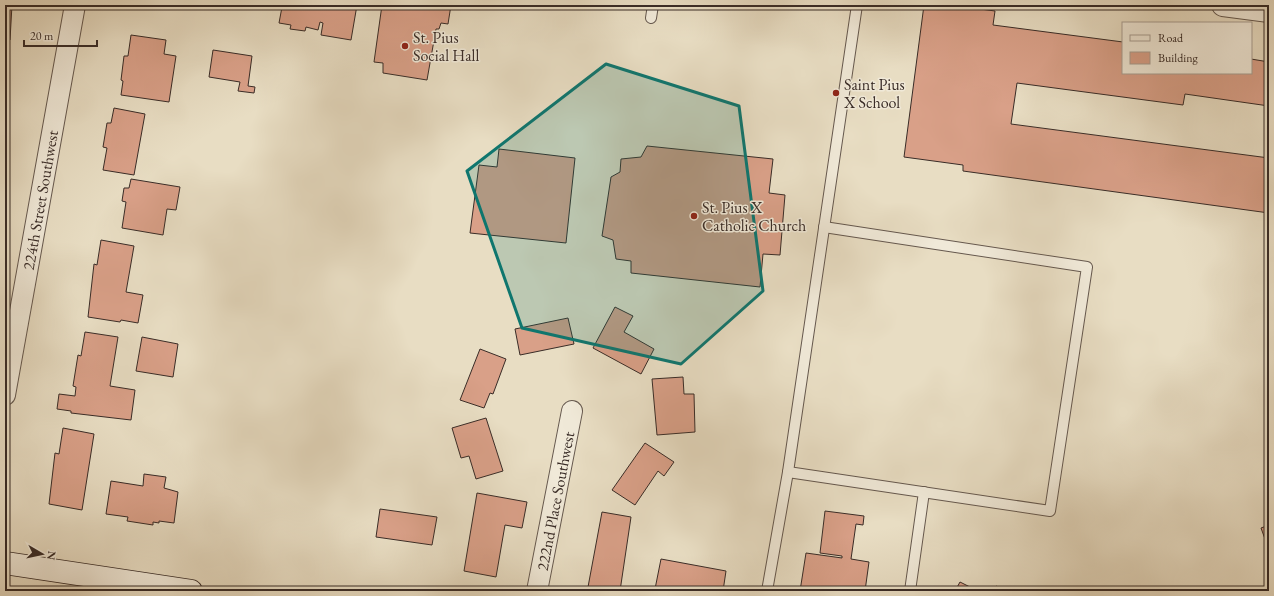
<svg xmlns="http://www.w3.org/2000/svg" width="1274" height="596" viewBox="0 0 1274 596" font-family="'EB Garamond',serif">
  <style>
    .building { fill: #d9a088; stroke: #392c27 }
    .lines { fill: none; stroke-linecap: round; stroke-linejoin: round }
    .service-casing { stroke: #65584e; stroke-width: 12 }
    .minor-casing { stroke: #65584e; stroke-width: 22 }
    .tertiary-casing { stroke: #65584e; stroke-width: 24 }
    .secondary-casing { stroke: #392c27; stroke-width: 24 }
    .service { stroke: #f0e9d8; stroke-width: 10 }
    .minor { stroke: #f0e9d8; stroke-width: 20 }
    .tertiary { stroke: #f0e9d8; stroke-width: 22 }
    .secondary { stroke: #f0e9d8; stroke-width: 22 }
    .marked { fill: #0f766e; fill-opacity: 0.2; stroke: #0f766e; stroke-width: 3; stroke-linejoin: round }
    .poi-dot { fill: #8f2418; stroke: #f0e9d8; stroke-width: 1.5 }
    .labels { text-anchor: middle; stroke-width: 3; stroke-linejoin: round; paint-order: stroke }
    .poi-label { font-size: 16px; fill: #392c27; stroke: #f0e9d8; text-anchor: start }
    .street-label { font-size: 16px; fill: #392c27; stroke: #f0e9d8 }
  </style>
  <rect width="100%" height="100%" fill="#e8ddc3"/>
  <filter id="stains"><feTurbulence type="fractalNoise" baseFrequency=".005" numOctaves="4"/><feColorMatrix values="0 0 0 0 .2 0 0 0 0 .09 0 0 0 0 .02 0 0 0 .5 -.17"/></filter>
  <radialGradient id="worn" r=".72"><stop offset=".6" stop-color="#630" stop-opacity="0"/><stop offset="1" stop-color="#630" stop-opacity=".3"/></radialGradient>
  <g class="building">
    <path d="M5 5H12L10 40H6L5 44Z"/>
    <path d="M285 5H357L351 40 321 35 323 23 320 22 318 30 306 27 305 31 290 29 291 25 279 23 282 7H285Z"/>
    <path d="M382 5H451L448 24 441 23 439 29H436L427 80 383 73V63L374 62Z"/>
    <path d="M924 5H951L995 11 993 25 1123 42V73H1251V59L1269 62V106L1185 94 1183 105 1017 83 1011 124 1269 158V213L963 171V165L904 157Z"/>
    <path d="M131 35 166 40 164 54 176 56 169 102 121 95 123 81 121 80 124 56H128Z"/>
    <path d="M213 50 252 56 248 86 255 87 254 93 238 91 240 82 209 77Z"/>
    <path d="M5 65 8 66 5 81Z"/>
    <path d="M114 108 145 114 134 175 103 170 107 148 103 147 107 123H111Z"/>
    <path d="M647 146 773 159 769 193 785 195 780 255 763 254 760 287 631 273V261L616 259 613 240 602 236 611 177 620 172 621 159 641 157Z"/>
    <path d="M499 149 575 158 566 243 470 233 479 165 497 167Z"/>
    <path d="M131 179 180 187 176 210 167 209 163 235 122 228 126 202 122 201 124 188H129Z"/>
    <path d="M101 240 134 246 126 292 143 295 138 323 121 320 120 322 88 317 94 264 97 265Z"/>
    <path d="M615 307 633 316 624 332 654 349 641 374 593 348Z"/>
    <path d="M568 318 574 344 520 355 515 329Z"/>
    <path d="M85 332 118 337 110 386 135 390 131 420 71 413V411L57 409 59 394 75 396 76 387 73 386 78 355 81 356Z"/>
    <path d="M142 337 178 344 173 377 136 371Z"/>
    <path d="M480 349 506 359 493 394 490 393 484 408 460 400Z"/>
    <path d="M683 377 684 394H694L695 432 657 435 652 379Z"/>
    <path d="M486 418 503 471 476 479 469 456 461 458 452 428Z"/>
    <path d="M63 428 94 434 82 510 49 504 55 453 59 454Z"/>
    <path d="M645 443 674 462 664 476 658 471 635 505 612 490Z"/>
    <path d="M144 474 166 477 164 488 178 492 174 523 159 521V523L153 522V525L127 521 128 517 106 514 111 481 143 486Z"/>
    <path d="M477 493 527 502 522 528 505 525 496 577 464 571Z"/>
    <path d="M380 509 437 517 432 545 376 537Z"/>
    <path d="M825 511 864 516 863 525 856 524 851 559 869 562 865 591H800L806 553 842 558V556L820 553Z"/>
    <path d="M1269 511V523L1265 512Z"/>
    <path d="M602 512 631 517 620 591 588 587Z"/>
    <path d="M1269 525V550L1261 528Z"/>
    <path d="M661 559 726 571 723 591H664L655 589Z"/>
    <path d="M960 582 978 591H955Z"/>
    <path d="M996 586 1006 591H995Z"/>
  </g>
  <g class="lines">
    <defs>
      <g id="service">
        <path d="M651 18 653 5"/>
        <path d="M788 472 1050 511 1087 267 824 227"/>
        <path d="M767 591 788 472 857 5"/>
        <path d="M910 591 924 492"/>
      </g>
      <g id="minor">
        <path d="M5 395 75 5"/>
        <path d="M537 591 572 411"/>
      </g>
      <path id="tertiary" d="M1223 5 1269 11"/>
      <path id="secondary" d="M5 563 191 591"/>
    </defs>
    <use href="#service" class="service-casing"/>
    <use href="#minor" class="minor-casing"/>
    <use href="#tertiary" class="tertiary-casing"/>
    <use href="#secondary" class="secondary-casing"/>
    <use href="#service" class="service"/>
    <use href="#minor" class="minor"/>
    <use href="#tertiary" class="tertiary"/>
    <use href="#secondary" class="secondary"/>
  </g>
  <path class="marked" d="M606 64 739 106 763 291 681 364 522 328 467 171Z"/>
  <g class="poi-dot">
    <circle cx="405" cy="46" r="4"/>
    <circle cx="836" cy="93" r="4"/>
    <circle cx="694" cy="216" r="4"/>
  </g>
  <g class="labels">
    <g class="poi-label">
      <text x="413" y="43">St. Pius<tspan x="413" dy="18">Social Hall</tspan></text>
      <text x="844" y="90">Saint Pius<tspan x="844" dy="18">X School</tspan></text>
      <text x="702" y="213">St. Pius X<tspan x="702" dy="18">Catholic Church</tspan></text>
    </g>
    <g class="street-label">
      <text transform="translate(40 200) rotate(-80)" y="6">224th Street Southwest</text>
      <text transform="translate(555 501) rotate(-79)" y="6">222nd Place Southwest</text>
    </g>
  </g>
  <rect width="1274" height="596" fill="none" stroke="#e8ddc3" stroke-width="20"/>
  <rect x="6" y="6" width="1262" height="584" fill="none" stroke="#392c27" stroke-width="2"/>
  <rect x="10" y="10" width="1254" height="576" fill="none" stroke="#392c27"/>
  <rect x="1122" y="22" width="130" height="52" fill="#f0e9d8" stroke="#a79d91"/>
  <rect x="1130" y="35" width="20" height="6" fill="#f0e9d8" stroke="#a79d91"/>
  <text x="1158" y="42" font-size="12" fill="#392c27">Road</text>
  <rect x="1130" y="52" width="20" height="12" fill="#d9a088" stroke="#a79d91"/>
  <text x="1158" y="62" font-size="12" fill="#392c27">Building</text>
  <g transform="translate(42 554) rotate(99)" stroke="#f0e9d8" stroke-width="3" paint-order="stroke">
  <path d="M0-3L7 15L0 10L-7 15Z" fill="#392c27"/>
  <text y="-6" font-size="11" font-weight="bold" text-anchor="middle" fill="#392c27">N</text>
  </g>
  <path d="M24 40v6h73v-6" fill="none" stroke="#392c27" stroke-width="2"/>
  <text x="30" y="40" font-size="12" fill="#392c27" stroke="#f0e9d8" stroke-width="3" paint-order="stroke">20 m</text>
  <rect width="100%" height="100%" filter="url(#stains)"/>
  <rect width="100%" height="100%" fill="url(#worn)"/>
</svg>
